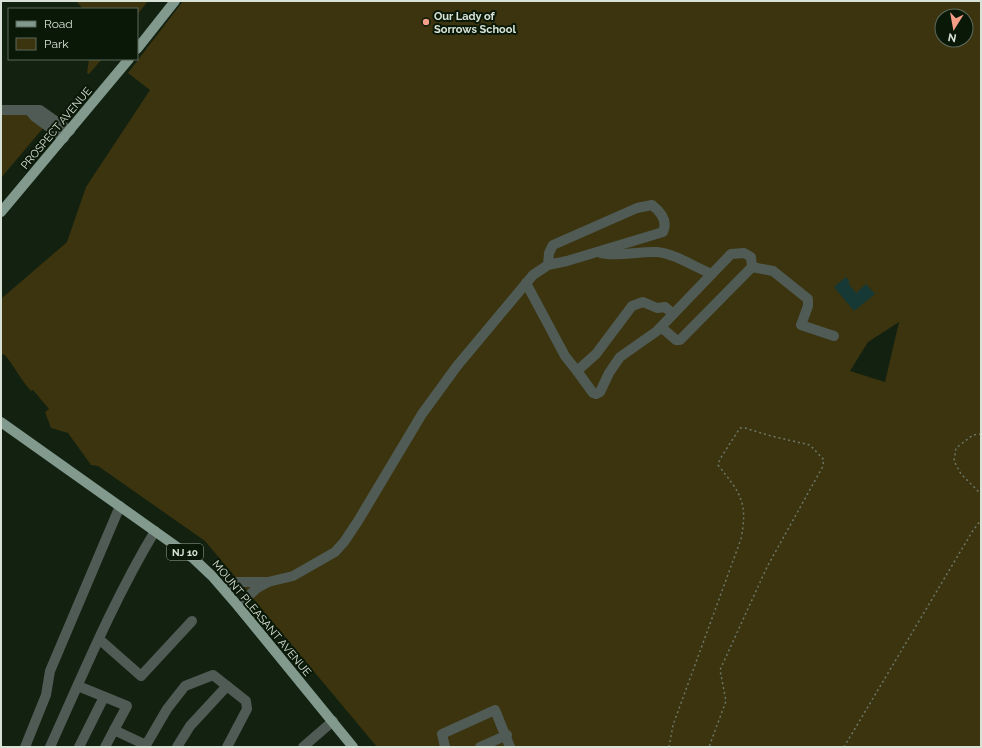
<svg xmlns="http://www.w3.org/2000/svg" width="982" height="748" viewBox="0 0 982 748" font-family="Raleway,sans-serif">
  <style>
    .green { fill: #3b340e; fill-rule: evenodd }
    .water { fill: #173935 }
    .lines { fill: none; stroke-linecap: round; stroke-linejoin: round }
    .path { stroke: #6b7769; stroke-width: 1.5; stroke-dasharray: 2 3; stroke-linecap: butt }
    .minor { stroke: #505b55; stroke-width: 10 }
    .major { stroke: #82998d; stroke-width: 10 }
    .poi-dot { fill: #f49e87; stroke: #0a1808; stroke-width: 1.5 }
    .labels { text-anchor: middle; stroke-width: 4; stroke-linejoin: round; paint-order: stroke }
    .shield { fill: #0a1808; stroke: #9aa599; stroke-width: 1 }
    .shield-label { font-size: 10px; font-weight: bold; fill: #d8e2d7 }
    .poi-label { font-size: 11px; font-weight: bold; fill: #d8e2d7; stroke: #0a1808; text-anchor: start }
    .street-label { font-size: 11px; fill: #d8e2d7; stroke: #0a1808 }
  </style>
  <rect width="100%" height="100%" fill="#132111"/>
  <g class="green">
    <path d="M76 1H148L137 15V9H83Z"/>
    <path d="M183 1H981V747H377L205 541 98 466 91 465 68 433 51 428 45 412 49 409 33 390 31 391C21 380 14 366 5 355L1 354V299L67 242 86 187 150 90 128 73ZM942 16H966V40H942ZM899 322 885 382 850 371 868 342Z"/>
    <path d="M89 59H102L89 74 87 73Z"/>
    <path d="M29 109 49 121 1 178V112Z"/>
  </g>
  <path class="water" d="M846 277 850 282 848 283 856 293 866 284 875 294 854 311 834 287Z"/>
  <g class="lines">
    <g class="path">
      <path d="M981 434 973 435 956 448 954 461 961 474 981 494"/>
      <path d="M669 747 673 725 741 539C748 502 741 494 718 465L720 459 740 428H745L771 436 810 445 824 460 822 468 767 567 720 670 726 701 709 747"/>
      <path d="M844 747 972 532 981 520"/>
    </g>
    <g class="minor">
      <path d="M1 110H29"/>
      <path d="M64 138 35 117 29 110H40L70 131"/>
      <path d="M601 253C619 257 638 251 657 252 676 254 694 267 712 274"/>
      <path d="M752 267 773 271 808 299V306L801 325 834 336"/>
      <path d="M526 283 565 356 577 371 596 354 632 306 643 302 657 308 665 307 673 314"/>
      <path d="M577 371 593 393 596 394 600 392 609 373 620 357 657 331 731 254 744 253 751 257 752 267 680 340H676L661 327"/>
      <path d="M224 589 236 582H268L293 576 335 552 344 542 358 521 422 414 457 366 533 275 548 265 567 261 663 232C668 221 661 212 652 205L637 208 553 245 549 253 548 265"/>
      <path d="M238 606 257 588 268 582"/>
      <path d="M99 639 141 676 192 621"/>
      <path d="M78 686 127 706 114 730"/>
      <path d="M25 747 46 695 50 671 120 506"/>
      <path d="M50 747C83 674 114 599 155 531"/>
      <path d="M79 747 104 697"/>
      <path d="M105 747 114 730 146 745 167 709 185 686 213 675 246 701 247 709 227 747"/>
      <path d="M177 747 190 726 227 686"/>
      <path d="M303 747 333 721"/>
      <path d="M445 747 442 734 495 710 510 747"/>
      <path d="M480 747 507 735"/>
    </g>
    <g class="major">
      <path d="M137 49 175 1"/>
      <path d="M1 212 129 59"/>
      <path d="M1 422 194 559 212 576 238 606 353 747"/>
    </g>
  </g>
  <circle class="poi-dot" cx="426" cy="22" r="4"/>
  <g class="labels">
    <rect class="shield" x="167" y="544" width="36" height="16" rx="3"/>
    <g class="shield-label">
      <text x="185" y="556">NJ 10</text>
    </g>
    <g class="poi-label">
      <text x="434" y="20">Our Lady of<tspan x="434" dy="13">Sorrows School</tspan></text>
    </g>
    <g class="street-label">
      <text transform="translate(56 128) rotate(-50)" y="4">PROSPECT AVENUE</text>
      <text transform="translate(262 618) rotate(50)" y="4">MOUNT PLEASANT AVENUE</text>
    </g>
  </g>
  <rect width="982" height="748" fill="none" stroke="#d8e2d7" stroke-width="4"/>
  <rect x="8" y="8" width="130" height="52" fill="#0a1808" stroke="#5c695b"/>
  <rect x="16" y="21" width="20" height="6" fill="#82998d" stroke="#5c695b"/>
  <text x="44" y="28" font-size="12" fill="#d8e2d7">Road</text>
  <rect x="16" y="38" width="20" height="12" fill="#3b340e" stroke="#5c695b"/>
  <text x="44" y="48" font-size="12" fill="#d8e2d7">Park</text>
  <g transform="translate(954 28) rotate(191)"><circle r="19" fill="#0a1808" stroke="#5c695b"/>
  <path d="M0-3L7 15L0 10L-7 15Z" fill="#f49e87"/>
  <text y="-6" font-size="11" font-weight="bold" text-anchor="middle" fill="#d8e2d7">N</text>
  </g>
</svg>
